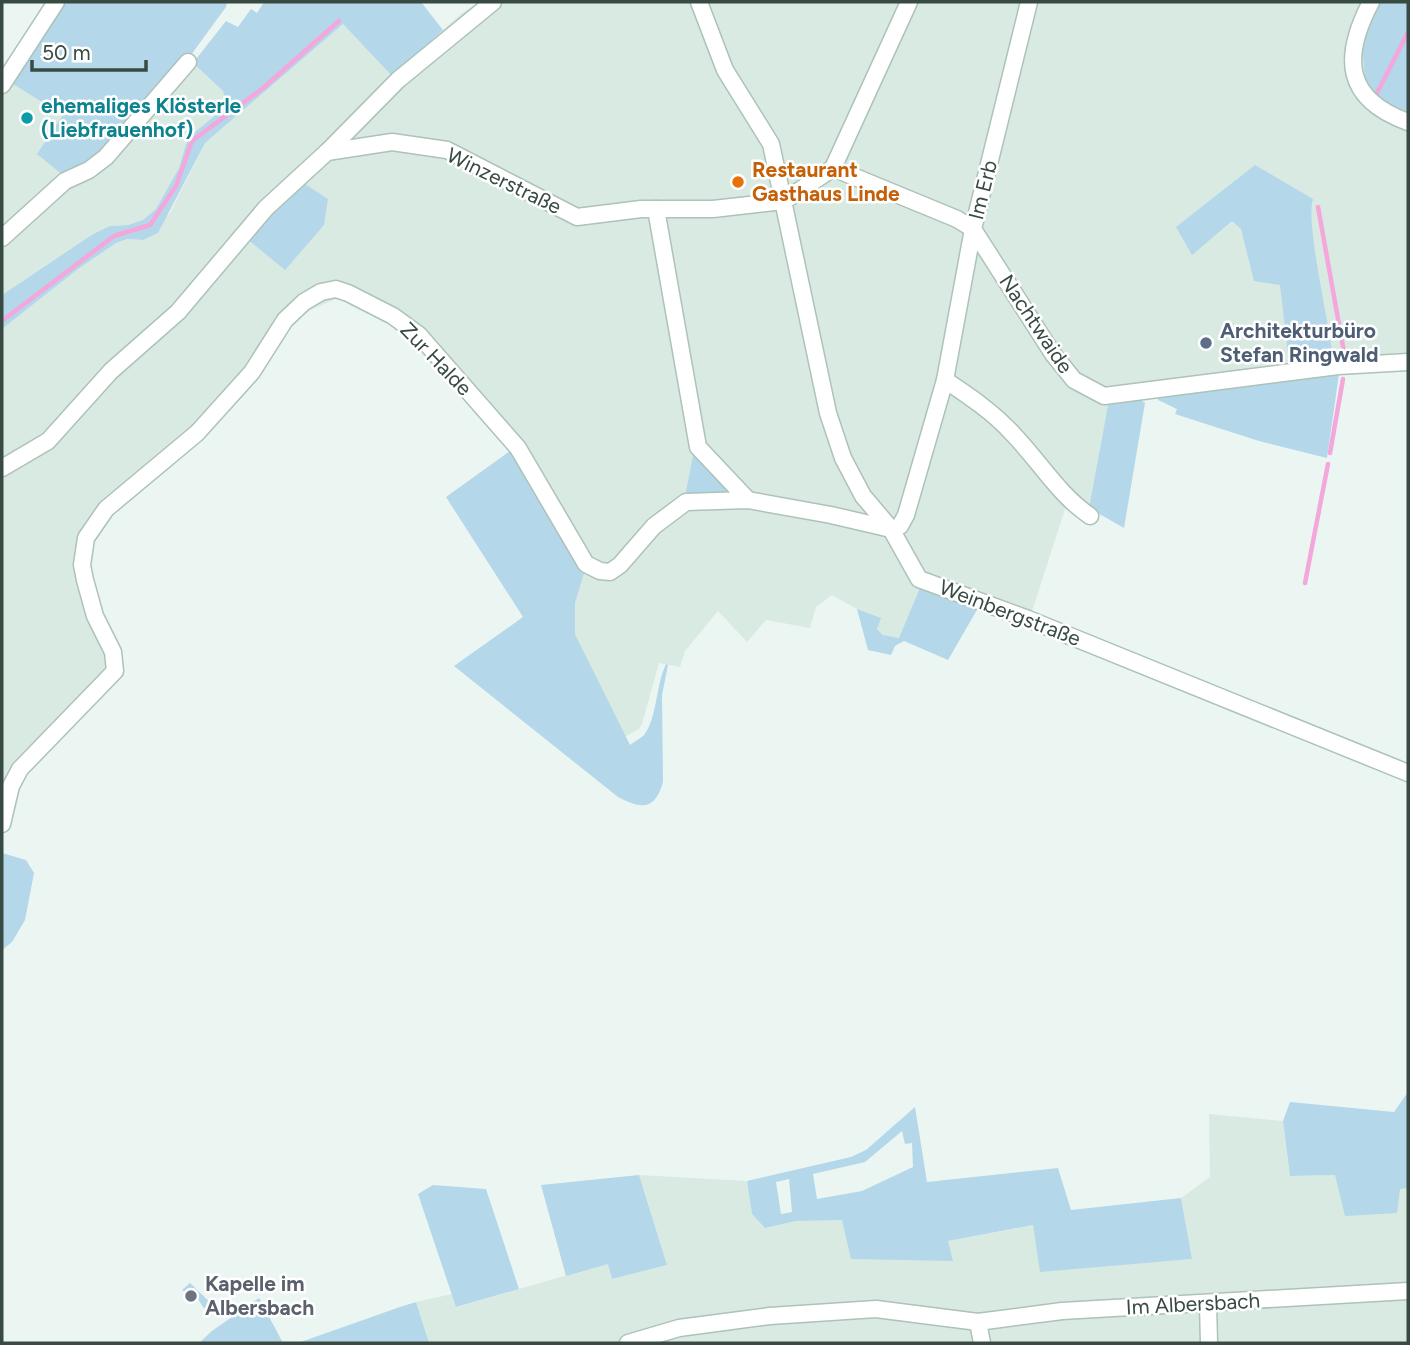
<svg xmlns="http://www.w3.org/2000/svg" width="1410" height="1345" viewBox="0 0 1410 1345" font-family="Figtree,sans-serif">
  <style>
    .residential { fill: #d9eae3 }
    .green { fill: #b4d7ea; fill-rule: evenodd }
    .lines { fill: none; stroke-linecap: round; stroke-linejoin: round }
    .stream { stroke: #f3a7db; stroke-width: 4.5 }
    .minor-casing { stroke: #adc2b8; stroke-width: 19 }
    .minor { stroke: #fff; stroke-width: 16 }
    .culture-dot { fill: #0f9aa8; stroke: #fff; stroke-width: 2.5 }
    .food-dot { fill: #e8710a; stroke: #fff; stroke-width: 2.5 }
    .service-dot { fill: #5c6f8a; stroke: #fff; stroke-width: 2.5 }
    .worship-dot { fill: #6b7280; stroke: #fff; stroke-width: 2.5 }
    .labels { text-anchor: middle; stroke-width: 5; stroke-linejoin: round; paint-order: stroke }
    .culture-label { font-size: 21px; font-weight: bold; fill: #0d838f; stroke: #fff; text-anchor: start }
    .food-label { font-size: 21px; font-weight: bold; fill: #c56008; stroke: #fff; text-anchor: start }
    .street-label { font-size: 21px; fill: #384b42; stroke: #fff }
    .service-label { font-size: 21px; font-weight: bold; fill: #4e5e75; stroke: #fff; text-anchor: start }
    .worship-label { font-size: 21px; font-weight: bold; fill: #5b616d; stroke: #fff; text-anchor: start }
  </style>
  <rect width="100%" height="100%" fill="#ebf6f2"/>
  <g class="residential">
    <path d="M479 2H1377L1365 78 1373 96 1408 112V371L1339 374 1159 395 1108 405 1087 519 1065 509 1027 627 978 608 899 638 893 637 883 635 877 629 880 618 857 609 832 595 816 607 810 628 766 620 747 642 718 611 685 651 680 667 659 663 642 724 639 729 625 737 575 634V603L584 570 514 448 414 339 390 319 343 296 301 314 288 322 254 374 108 511 87 548 89 580 100 610 121 654 120 673 23 772 8 806 2 839V329L78 269 116 243 127 239 143 240 170 213 205 143 343 24 392 76 462 13Z"/>
    <path d="M193 63 223 91 227 106 196 131 186 144 179 168 156 209 143 220 128 225 110 226 93 234 2 295V76L64 115Z"/>
    <path d="M1209 1114 1283 1121 1290 1176 1335 1175 1400 1189 1408 1188V1343H429L416 1302 452 1294 457 1307 609 1263 612 1279 667 1265 639 1175 747 1181 752 1214 765 1228 796 1221 842 1219 952 1261 947 1241 1034 1225 1040 1271 1192 1259 1181 1198 1210 1177Z"/>
  </g>
  <g class="green">
    <path d="M64 2H227L226 7 188 59 111 147 64 176 37 154 63 115 10 82Z"/>
    <path d="M264 2H421L443 30 392 76 343 24 205 143 158 233 143 240 127 239 116 243 78 269 2 329V295L93 234 110 226 128 225 143 220 156 209 179 168 186 144 196 131 227 106 223 91 193 63 226 21 238 27 251 9 257 13Z"/>
    <path d="M1377 2H1408V112L1379 100 1365 78 1362 43Z"/>
    <path d="M1255 165 1313 199C1305 222 1330 327 1333 358L1289 363 1280 285 1254 281 1241 229 1232 221 1192 255 1176 227Z"/>
    <path d="M305 184 328 199 324 225 285 270 246 238 264 218Z"/>
    <path d="M1339 374 1327 458 1259 441 1175 414 1177 409 1158 400 1159 395Z"/>
    <path d="M1138 398 1145 403 1124 528 1089 508 1108 405Z"/>
    <path d="M514 448 585 570 575 603V634L630 745C634 742 641 738 644 735 657 719 656 684 666 664L668 665 662 695 663 782C655 811 641 809 618 797L454 666 523 617 446 497Z"/>
    <path d="M694 450 729 488 730 492 727 497H685Z"/>
    <path d="M920 588 978 608 948 660 904 641 895 646 891 655 868 650 857 609 881 618 877 629 883 635 899 638Z"/>
    <path d="M2 853 26 860 34 873 25 920 12 942 2 950Z"/>
    <path d="M1408 1092V1188L1400 1189 1397 1213 1345 1216 1335 1175 1290 1176 1283 1121 1290 1102 1394 1112Z"/>
    <path d="M915 1107 927 1182 1058 1168 1071 1210 1181 1198 1192 1259 1040 1272 1033 1225 948 1241 953 1261 851 1259 842 1220 796 1221 765 1228 752 1214 747 1181 851 1157 866 1150ZM902 1131 905 1144 912 1143 913 1167 862 1191 817 1199 813 1174 865 1162ZM789 1179 792 1212 781 1214 776 1182Z"/>
    <path d="M639 1175 667 1265 612 1279 608 1264 566 1276 541 1185Z"/>
    <path d="M433 1185 486 1189 519 1289 456 1307 418 1194Z"/>
    <path d="M190 1283 219 1311 213 1313 203 1307 193 1291 186 1293 182 1290Z"/>
    <path d="M259 1298 283 1343H199L212 1331Z"/>
    <path d="M416 1302 429 1343H298L400 1307Z"/>
  </g>
  <g class="lines">
    <g class="stream">
      <path d="M1376 95 1408 32"/>
      <path d="M1318 207 1345 358"/>
      <path d="M2 321 114 236 150 225 176 186 192 141 263 88 339 21"/>
      <path d="M1330 453 1343 379"/>
      <path d="M1305 583 1328 464"/>
    </g>
    <defs>
      <g id="minor">
        <path d="M699 2 725 70 771 144 828 413 843 458 863 496 891 529 919 579 1028 619 1408 773"/>
        <path d="M1371 2C1342 57 1344 99 1408 122"/>
        <path d="M2 85 56 2"/>
        <path d="M327 152 392 142 447 150 577 217 641 209H713L784 201 833 168 909 2"/>
        <path d="M833 168 957 219 973 229 1053 354 1074 380 1104 396 1338 366 1408 362"/>
        <path d="M656 209 698 447 748 500"/>
        <path d="M2 238 65 181 89 170 106 157 188 62"/>
        <path d="M945 380C969 396 993 412 1013 434 1040 462 1058 494 1090 516"/>
        <path d="M2 468 48 441 111 371 178 312 266 208 327 152 398 80 493 2"/>
        <path d="M2 824 11 786 20 769 115 671 113 652 95 616 85 580 82 565 86 538 106 509 197 433 252 372 285 320 304 302 321 292 336 289 348 293 393 316 419 335 518 448 586 564 600 571 610 572 620 565 654 526 686 502 748 500 831 515 891 529 900 526 906 515 945 380 973 229 1029 2"/>
        <path d="M1208 1304 1209 1343"/>
        <path d="M978 1322 982 1343"/>
        <path d="M628 1343 679 1328 770 1316 876 1309 978 1322 1062 1311 1408 1291"/>
      </g>
    </defs>
    <use href="#minor" class="minor-casing"/>
    <use href="#minor" class="minor"/>
  </g>
  <circle class="culture-dot" cx="27" cy="118" r="7"/>
  <circle class="food-dot" cx="738" cy="182" r="7"/>
  <circle class="service-dot" cx="1206" cy="343" r="7"/>
  <circle class="worship-dot" cx="191" cy="1296" r="7"/>
  <g class="labels">
    <g class="culture-label">
      <text x="41" y="113">ehemaliges Klösterle<tspan x="41" dy="24">(Liebfrauenhof)</tspan></text>
    </g>
    <g class="food-label">
      <text x="752" y="177">Restaurant<tspan x="752" dy="24">Gasthaus Linde</tspan></text>
    </g>
    <g class="street-label">
      <text transform="translate(504 181) rotate(26)" y="7">Winzerstraße</text>
      <text transform="translate(983 190) rotate(-76)" y="7">Im Erb</text>
      <text transform="translate(1036 324) rotate(56)" y="7">Nachtwaide</text>
      <text transform="translate(436 359) rotate(46)" y="7">Zur Halde</text>
      <text transform="translate(1010 613) rotate(21)" y="7">Weinbergstraße</text>
      <text transform="translate(1193 1304) rotate(-3)" y="7">Im Albersbach</text>
    </g>
    <g class="service-label">
      <text x="1220" y="338">Architekturbüro<tspan x="1220" dy="24">Stefan Ringwald</tspan></text>
    </g>
    <g class="worship-label">
      <text x="205" y="1291">Kapelle im<tspan x="205" dy="24">Albersbach</tspan></text>
    </g>
  </g>
  <rect width="1410" height="1345" fill="none" stroke="#384b42" stroke-width="7"/>
  <path d="M32 60v10h114v-10" fill="none" stroke="#384b42" stroke-width="3.5"/>
  <text x="42" y="60" font-size="21" fill="#384b42" stroke="#ffffff" stroke-width="5" paint-order="stroke">50 m</text>
</svg>
